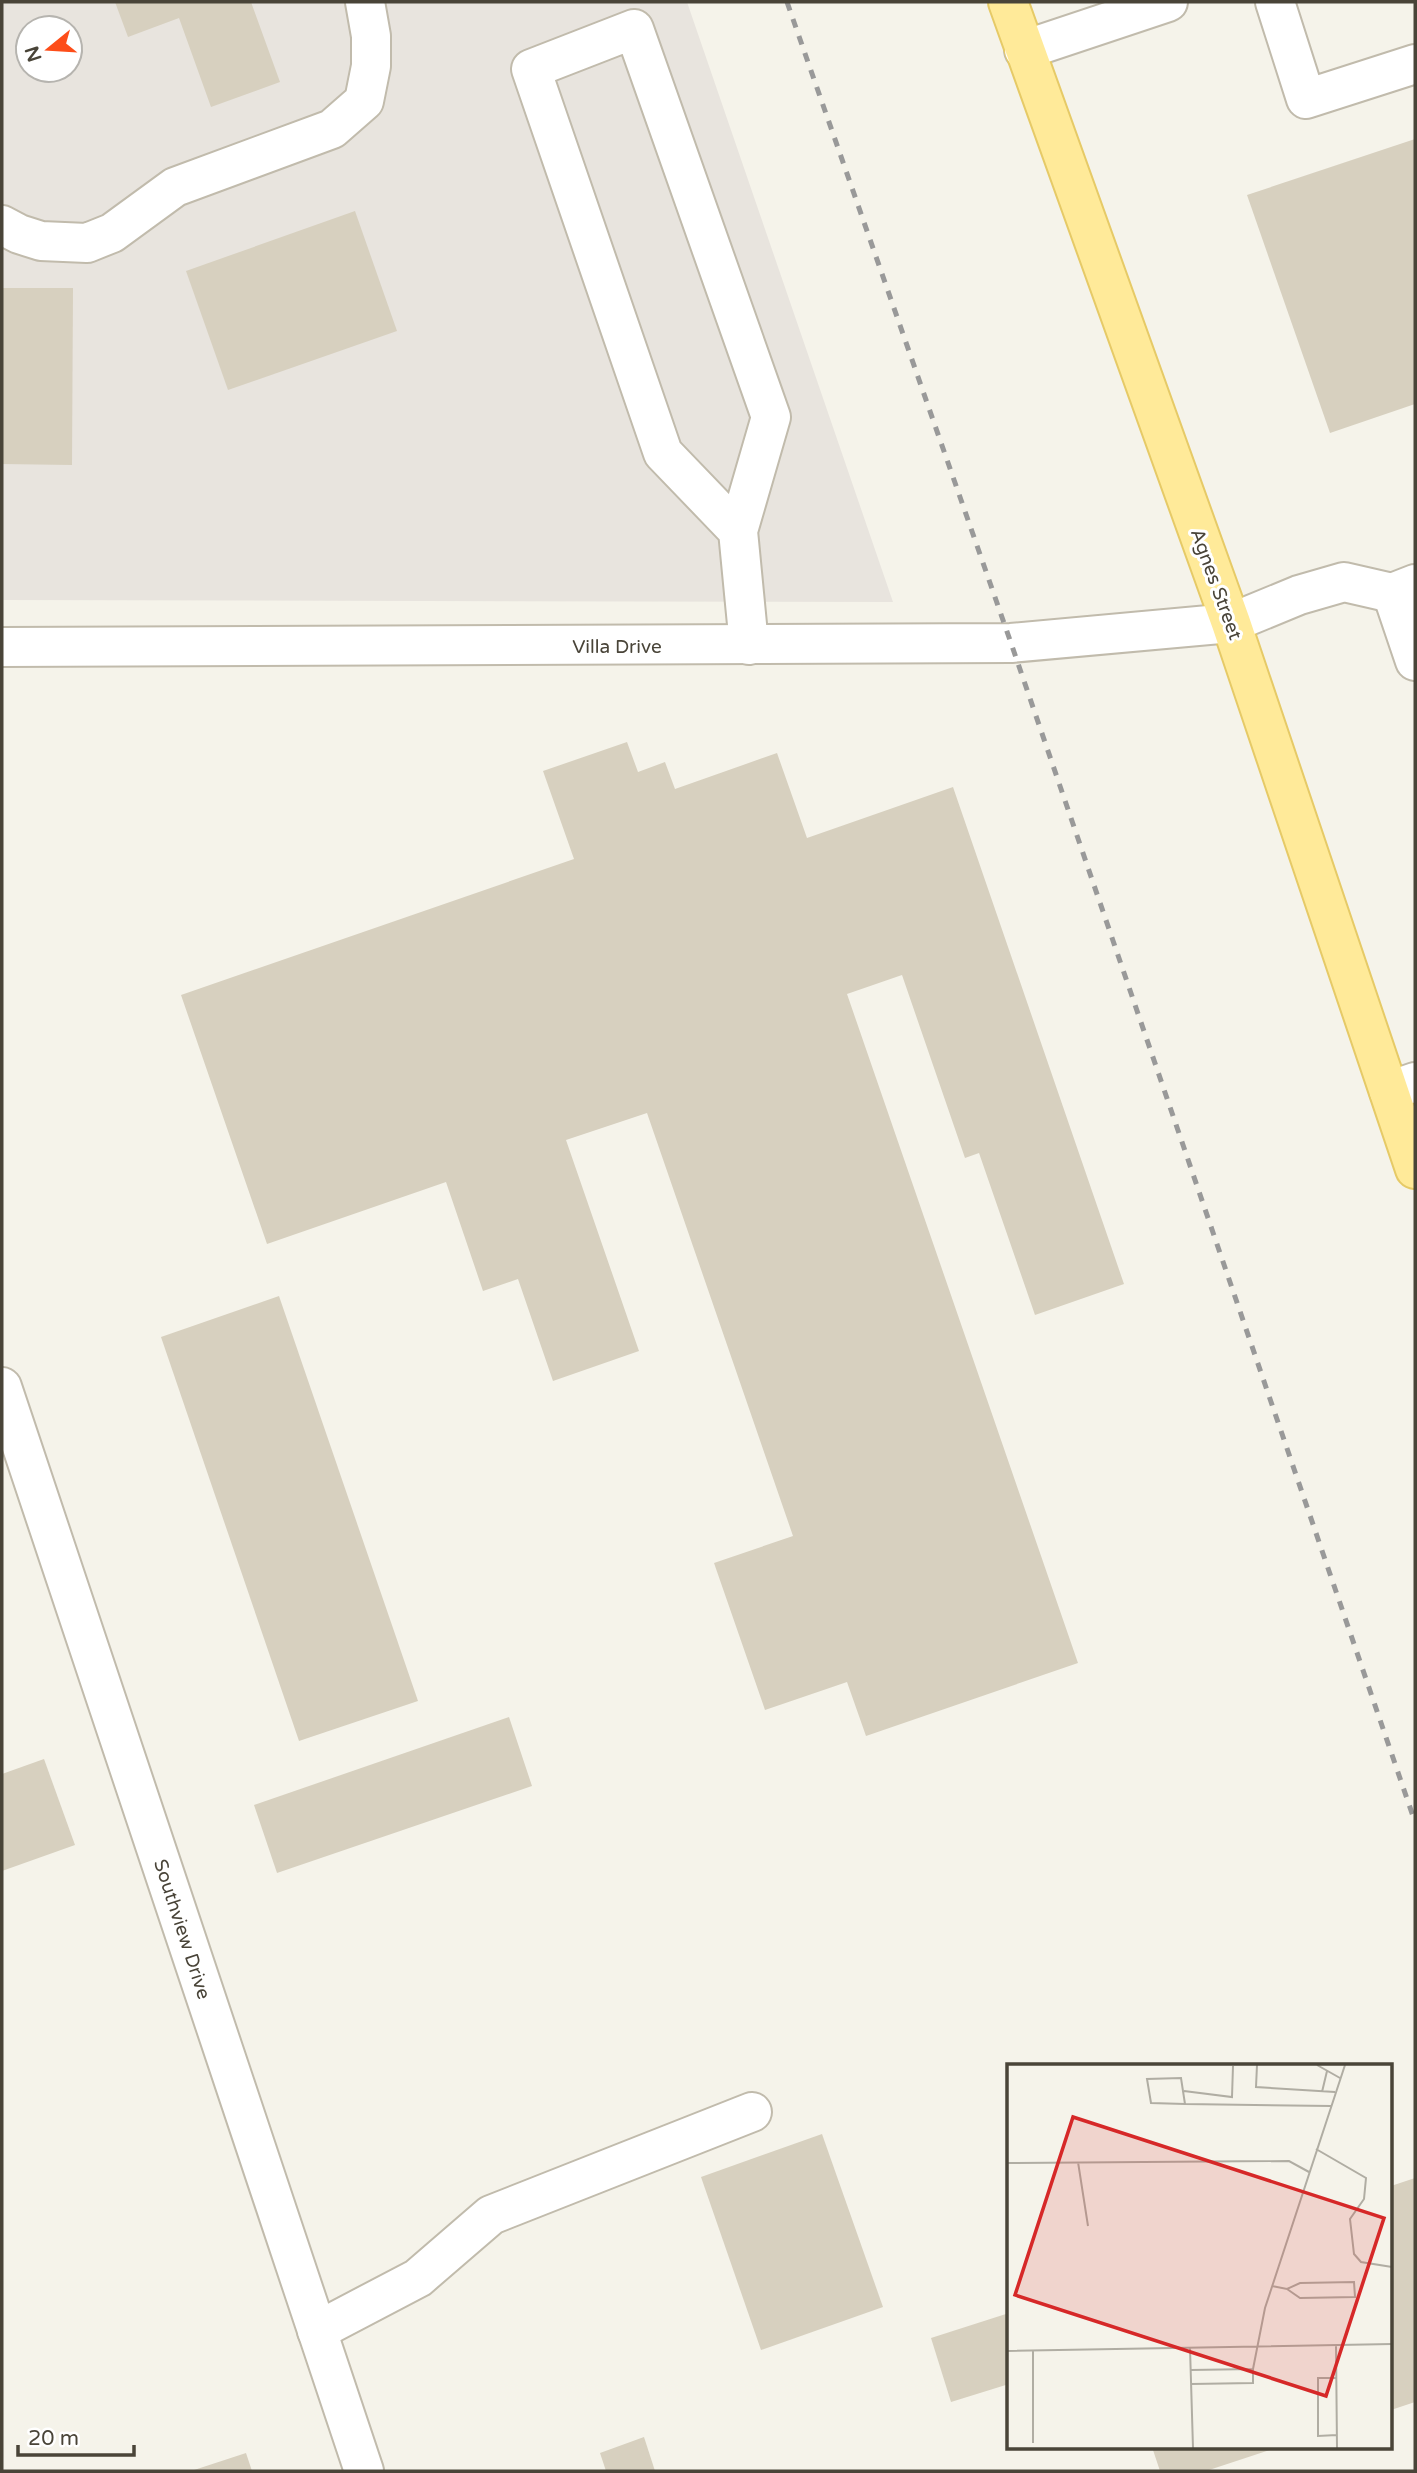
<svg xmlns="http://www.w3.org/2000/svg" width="1417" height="2473" viewBox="0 0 1417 2473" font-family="'Varela Round',sans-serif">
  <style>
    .industrial { fill: #e8e4de; fill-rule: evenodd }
    .building { fill: #d7d0bf }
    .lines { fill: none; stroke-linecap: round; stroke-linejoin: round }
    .minor-casing { stroke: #c1bbac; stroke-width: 42 }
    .major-casing { stroke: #e6ca67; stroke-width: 42 }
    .minor { stroke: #fff; stroke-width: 38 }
    .major { stroke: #ffea99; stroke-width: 38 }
    .rail { stroke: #999; stroke-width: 5; stroke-dasharray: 9 9; stroke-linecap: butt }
    .labels { text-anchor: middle; stroke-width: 6; stroke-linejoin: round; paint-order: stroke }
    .street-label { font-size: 19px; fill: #494438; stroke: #fff }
    .inset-road { fill: none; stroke: #b0ada3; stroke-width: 2 }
    .view { fill: #d62828; fill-opacity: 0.15; stroke: #d62828; stroke-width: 3.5 }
    .inset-edge { fill: none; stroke: #494438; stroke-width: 3.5 }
  </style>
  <rect width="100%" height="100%" fill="#f5f3ea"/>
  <path class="industrial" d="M2 2H687L893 602 2 600ZM28 28H70V70H28Z"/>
  <g class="building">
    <path d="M115 2H251L280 82 211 107 179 18 128 37Z"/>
    <path d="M1415 139V404L1330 433 1247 195Z"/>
    <path d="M355 211 397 331 228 390 186 271Z"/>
    <path d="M2 288H73L72 465 2 464Z"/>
    <path d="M627 742 638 772 665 762 675 789 777 753 807 838 953 787 1124 1284 1035 1315 979 1153 965 1158 902 975 847 994 1078 1663 866 1736 847 1682 765 1710 714 1563 793 1536 647 1113 566 1140 639 1351 553 1381 518 1279 483 1291 446 1182 267 1244 181 995 574 859 543 771Z"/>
    <path d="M279 1296 418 1701 299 1741 161 1337Z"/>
    <path d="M509 1717 532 1786 277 1873 254 1805Z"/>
    <path d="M44 1759 75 1845 2 1871V1774Z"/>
    <path d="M822 2134 883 2307 761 2350 701 2177Z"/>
    <path d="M1415 2178V2402L1391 2410V2186Z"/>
    <path d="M1009 2313V2384L951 2402 931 2338Z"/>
    <path d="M644 2437 655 2471H606L600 2453Z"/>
    <path d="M1152 2447H1279L1206 2471H1160Z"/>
    <path d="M246 2453 252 2471H191Z"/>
  </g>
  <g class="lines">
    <defs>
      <g id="minor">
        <path d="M1275 2 1306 99 1415 64"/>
        <path d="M1024 50 1168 2"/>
        <path d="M2 225 19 234 41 241 87 243 112 233 175 187 332 129 364 101 371 66V36L365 2"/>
        <path d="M738 531 771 417 634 29 531 69 663 453 738 531 749 645"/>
        <path d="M1415 584 1392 593 1415 661"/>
        <path d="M2 647 1011 643 1231 623 1299 595 1344 582 1392 593"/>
        <path d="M1389 1091 1415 1082"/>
        <path d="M2 1387 364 2471"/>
        <path d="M317 2331 418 2278 491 2215 752 2112"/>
      </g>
      <path id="major" d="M1008 2 1231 623 1415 1169"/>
    </defs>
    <use href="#minor" class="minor-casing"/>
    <use href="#major" class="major-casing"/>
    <use href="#minor" class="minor"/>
    <use href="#major" class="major"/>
    <path class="rail" d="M787 2 1011 643 1415 1822"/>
  </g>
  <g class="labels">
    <g class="street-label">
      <text transform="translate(1217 584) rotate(70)" y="7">Agnes Street</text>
      <text x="617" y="653">Villa Drive</text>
      <text transform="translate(183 1929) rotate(72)" y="7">Southview Drive</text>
    </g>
  </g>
  <g transform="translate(1007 2064)">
    <rect width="385" height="385" fill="#f5f3ea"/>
    <path class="inset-road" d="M250 1 249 23 328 28M310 1 333 14M177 27 225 33 226 2M315 28 320 7M178 40 174 14 140 15 144 39 178 40 324 42M309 85 359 114 357 135 343 155 347 190 354 198 385 203M71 98 81 162M0 99 282 97 302 108M265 222 280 225 293 219 347 218 348 233 293 234 280 225M329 281 330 384M183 284 186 384M26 286V379M0 287 385 280M246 305 258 244 338 1M184 306 246 305V319L184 320M329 314H311V372L330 371"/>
    <path class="view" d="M66 53 377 154 319 332 8 231Z"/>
    <rect width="385" height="385" class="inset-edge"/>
  </g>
  <rect width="1417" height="2473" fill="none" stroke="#494438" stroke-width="7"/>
  <g transform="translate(49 49) rotate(252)"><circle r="33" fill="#ffffff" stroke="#b6b4af" stroke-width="2"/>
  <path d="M0-5L12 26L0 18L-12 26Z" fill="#fd4d19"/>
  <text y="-10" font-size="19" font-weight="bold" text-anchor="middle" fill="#494438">N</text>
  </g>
  <path d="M18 2445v10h116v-10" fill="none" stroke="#494438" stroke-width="3.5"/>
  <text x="28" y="2445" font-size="21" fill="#494438" stroke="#ffffff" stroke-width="5" paint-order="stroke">20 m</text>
</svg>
